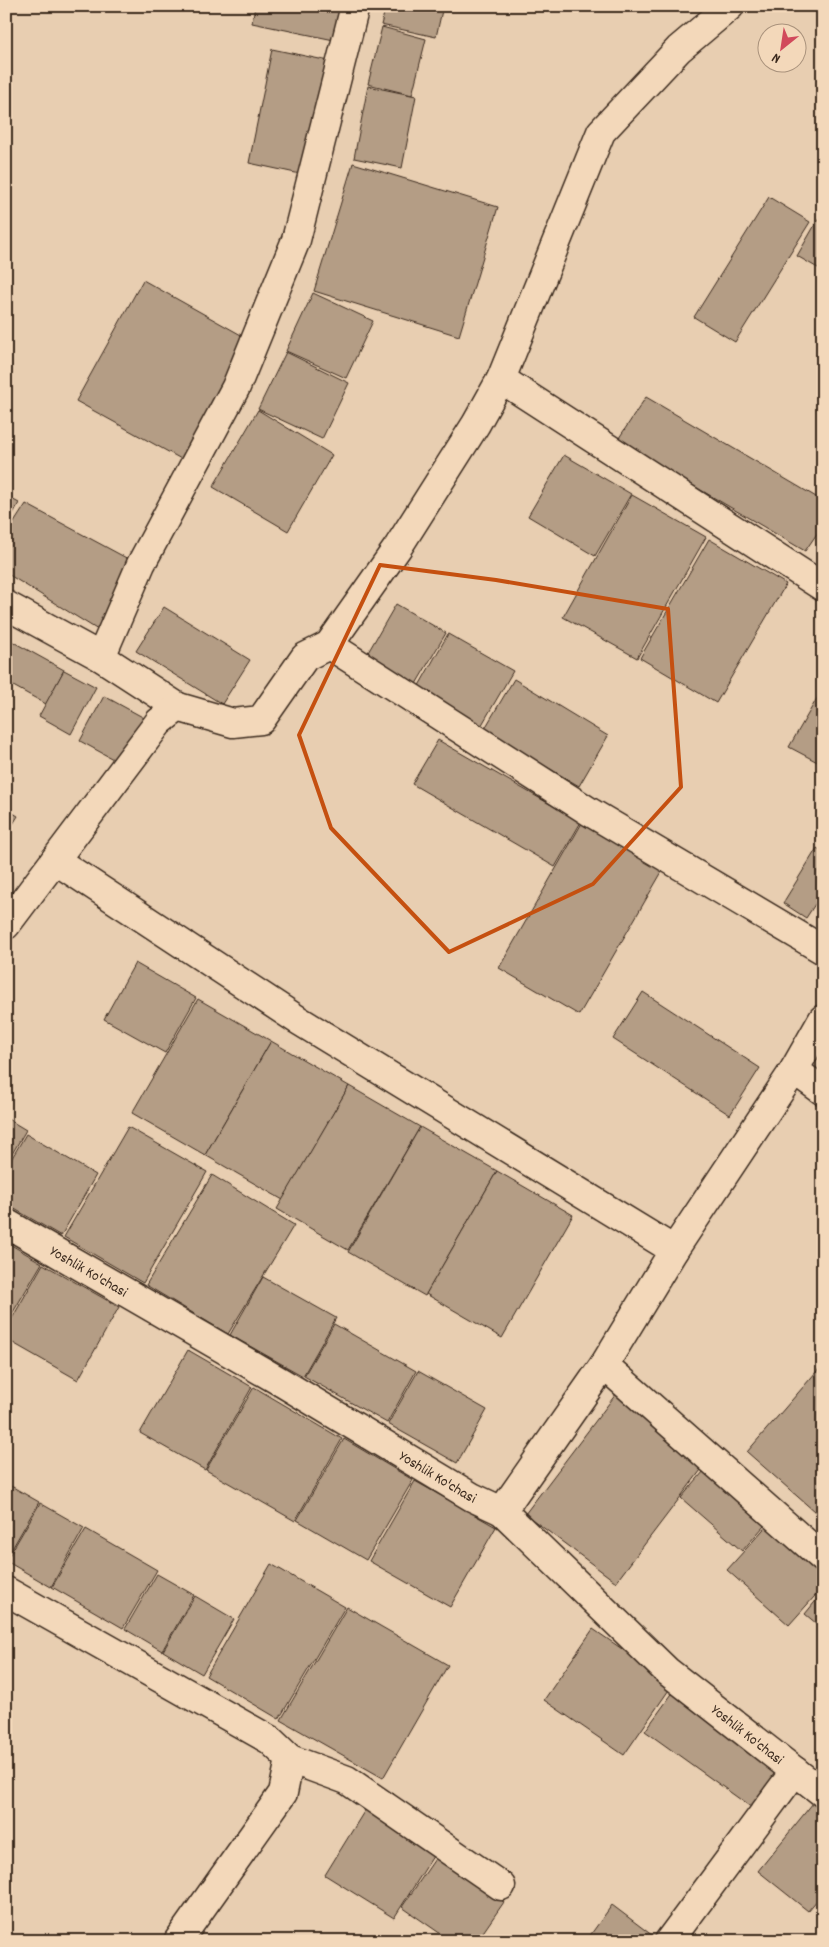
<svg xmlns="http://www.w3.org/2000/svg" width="829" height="1947" viewBox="0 0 829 1947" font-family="Dekko,sans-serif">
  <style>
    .building { fill: #b49d85; stroke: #3b2a1e }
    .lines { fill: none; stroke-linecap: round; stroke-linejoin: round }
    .minor-casing { stroke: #3b2a1e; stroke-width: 31 }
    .minor { stroke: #f3d8ba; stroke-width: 28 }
    .marked { fill: none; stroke: #c55010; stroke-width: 4; stroke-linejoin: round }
    .labels { text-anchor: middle; stroke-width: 4.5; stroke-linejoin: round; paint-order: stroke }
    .street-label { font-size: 15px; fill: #3b2a1e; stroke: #f3d8ba }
  </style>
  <rect width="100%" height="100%" fill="#e8ceb1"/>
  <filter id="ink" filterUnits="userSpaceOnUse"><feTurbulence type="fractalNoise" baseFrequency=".02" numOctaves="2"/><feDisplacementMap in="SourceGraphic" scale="10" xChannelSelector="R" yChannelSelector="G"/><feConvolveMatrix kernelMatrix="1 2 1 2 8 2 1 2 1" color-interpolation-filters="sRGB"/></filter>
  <g filter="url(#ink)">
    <g class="building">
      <path d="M255 6H341L334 40 252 23Z"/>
      <path d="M386 6H443L436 37 381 25Z"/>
      <path d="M382 27 426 39 412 95 368 84Z"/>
      <path d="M272 49 329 61 305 175 249 163Z"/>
      <path d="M368 86 416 96 402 168 354 158Z"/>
      <path d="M353 163 498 207 459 336 314 291Z"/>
      <path d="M769 197 810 222 735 342 694 317Z"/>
      <path d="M823 211V271L797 256Z"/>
      <path d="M143 280 250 340 183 460 76 401Z"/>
      <path d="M313 293 373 321 346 378 286 351Z"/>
      <path d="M286 352 349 383 322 439 258 409Z"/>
      <path d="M646 397 823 501V525L805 551 617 441Z"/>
      <path d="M258 410 332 455 288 531 213 487Z"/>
      <path d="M564 455 631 494 595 556 528 516Z"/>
      <path d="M632 495 706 537 637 658 563 617Z"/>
      <path d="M6 496 19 503 6 526Z"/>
      <path d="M26 504 132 561 98 630 6 573V535Z"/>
      <path d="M709 539 786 584 716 703 640 658Z"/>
      <path d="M396 604 446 633 413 689 363 661Z"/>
      <path d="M164 607 250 660 222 704 136 651Z"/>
      <path d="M448 634 513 671 480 728 416 691Z"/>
      <path d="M6 638 64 670 46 704 6 682Z"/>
      <path d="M64 670 96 687 71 734 39 716Z"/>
      <path d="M514 679 608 736 579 786 484 730Z"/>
      <path d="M823 688V765L789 747Z"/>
      <path d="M104 696 148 720 124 765 80 741Z"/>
      <path d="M438 740 581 822 555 867 412 784Z"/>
      <path d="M6 809 18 816 6 835Z"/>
      <path d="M582 823 663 870 579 1015 499 968Z"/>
      <path d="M817 848 823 852V892L806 918 783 903Z"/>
      <path d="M135 963 196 998 165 1053 104 1019Z"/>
      <path d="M643 992 760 1068 730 1115 613 1039Z"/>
      <path d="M198 999 271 1041 205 1155 132 1113Z"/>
      <path d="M271 1041 349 1086 283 1200 205 1155Z"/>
      <path d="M349 1086 420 1127 348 1250 277 1209Z"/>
      <path d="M6 1118 26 1130 6 1164Z"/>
      <path d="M128 1127 207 1172 143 1283 64 1237Z"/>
      <path d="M420 1127 497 1171 425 1296 348 1252Z"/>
      <path d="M26 1134 96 1175 61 1236 6 1204V1168Z"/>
      <path d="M497 1171 573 1215 502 1338 426 1294Z"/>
      <path d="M212 1175 294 1225 228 1334 146 1285Z"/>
      <path d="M6 1242 42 1263 6 1324Z"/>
      <path d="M43 1264 119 1307 78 1380 6 1339V1329Z"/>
      <path d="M263 1277 336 1318 303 1376 230 1335Z"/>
      <path d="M334 1324 416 1371 387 1423 304 1376Z"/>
      <path d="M188 1350 252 1387 205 1470 140 1433Z"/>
      <path d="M823 1364V1432L818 1438 823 1441V1519L747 1452Z"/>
      <path d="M418 1371 487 1410 457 1463 388 1424Z"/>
      <path d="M254 1387 342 1439 295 1521 206 1470Z"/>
      <path d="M616 1394 707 1462 616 1582 525 1514Z"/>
      <path d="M344 1439 413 1480 366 1560 297 1520Z"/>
      <path d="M709 1465 771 1518 742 1551 681 1498Z"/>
      <path d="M415 1481 496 1527 450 1607 369 1561Z"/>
      <path d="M11 1486 39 1502 6 1559V1493Z"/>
      <path d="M40 1503 84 1528 51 1587 6 1561Z"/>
      <path d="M771 1521 823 1566V1587L789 1625 727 1570Z"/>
      <path d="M86 1529 157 1570 123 1628 52 1587Z"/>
      <path d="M271 1564 345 1607 279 1719 206 1676Z"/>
      <path d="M157 1574 194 1595 162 1651 125 1629Z"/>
      <path d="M823 1592V1629L805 1614Z"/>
      <path d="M195 1596 234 1619 202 1674 163 1651Z"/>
      <path d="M347 1607 448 1665 383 1778 281 1720Z"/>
      <path d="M593 1629 673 1684 624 1755 544 1700Z"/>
      <path d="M674 1691 784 1769 755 1810 645 1731Z"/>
      <path d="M817 1798 823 1803V1893L808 1911 758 1871Z"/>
      <path d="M365 1810 435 1853 394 1918 325 1875Z"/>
      <path d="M437 1856 504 1902 477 1941H451L402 1907Z"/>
      <path d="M612 1905 657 1939 656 1941H586Z"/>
    </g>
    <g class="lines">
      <defs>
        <g id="minor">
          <path d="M501 379 823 587"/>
          <path d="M6 605 101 657"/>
          <path d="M329 645 590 812 823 950"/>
          <path d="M178 707 101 657 141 564 236 387 296 240 355 6"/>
          <path d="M55 860 298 1020 674 1250"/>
          <path d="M6 925 159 722 178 707 233 723 261 720 305 657 329 645 398 547 476 424 501 379 601 132 679 49 730 6"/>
          <path d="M794 1070 823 1019"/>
          <path id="s1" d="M6 1223 281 1382 472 1497 502 1511 667 1671 823 1793"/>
          <path d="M604 1365 674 1250 794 1070 823 1091"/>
          <path d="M502 1511 604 1365 823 1558"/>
          <path d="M6 1591 270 1740 290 1759 283 1793 178 1941"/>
          <path d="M290 1759 347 1780 501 1886"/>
          <path d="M669 1941 795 1771"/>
        </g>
      </defs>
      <use href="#minor" class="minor-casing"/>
      <use href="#minor" class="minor"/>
    </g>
  </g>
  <path class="marked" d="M380 565 496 580 668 609 681 787 593 884 449 952 331 828 299 735Z"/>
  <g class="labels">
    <g class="street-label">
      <text dy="5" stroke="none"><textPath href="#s1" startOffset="96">Yoshlik Ko'chasi</textPath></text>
      <text dy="5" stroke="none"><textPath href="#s1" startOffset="501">Yoshlik Ko'chasi</textPath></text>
      <text dy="5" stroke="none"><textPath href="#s1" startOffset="906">Yoshlik Ko'chasi</textPath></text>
    </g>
  </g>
  <rect width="829" height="1947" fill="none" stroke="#f3d8ba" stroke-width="25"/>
  <rect x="12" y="12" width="804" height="1922" fill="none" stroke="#3b2a1e" stroke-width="2" filter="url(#ink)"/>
  <g transform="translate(782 48) rotate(210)"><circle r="24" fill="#f3d8ba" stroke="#a9927c"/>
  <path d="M0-4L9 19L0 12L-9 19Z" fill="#d1495b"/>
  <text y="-8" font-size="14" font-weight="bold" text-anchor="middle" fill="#3b2a1e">N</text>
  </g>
</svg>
